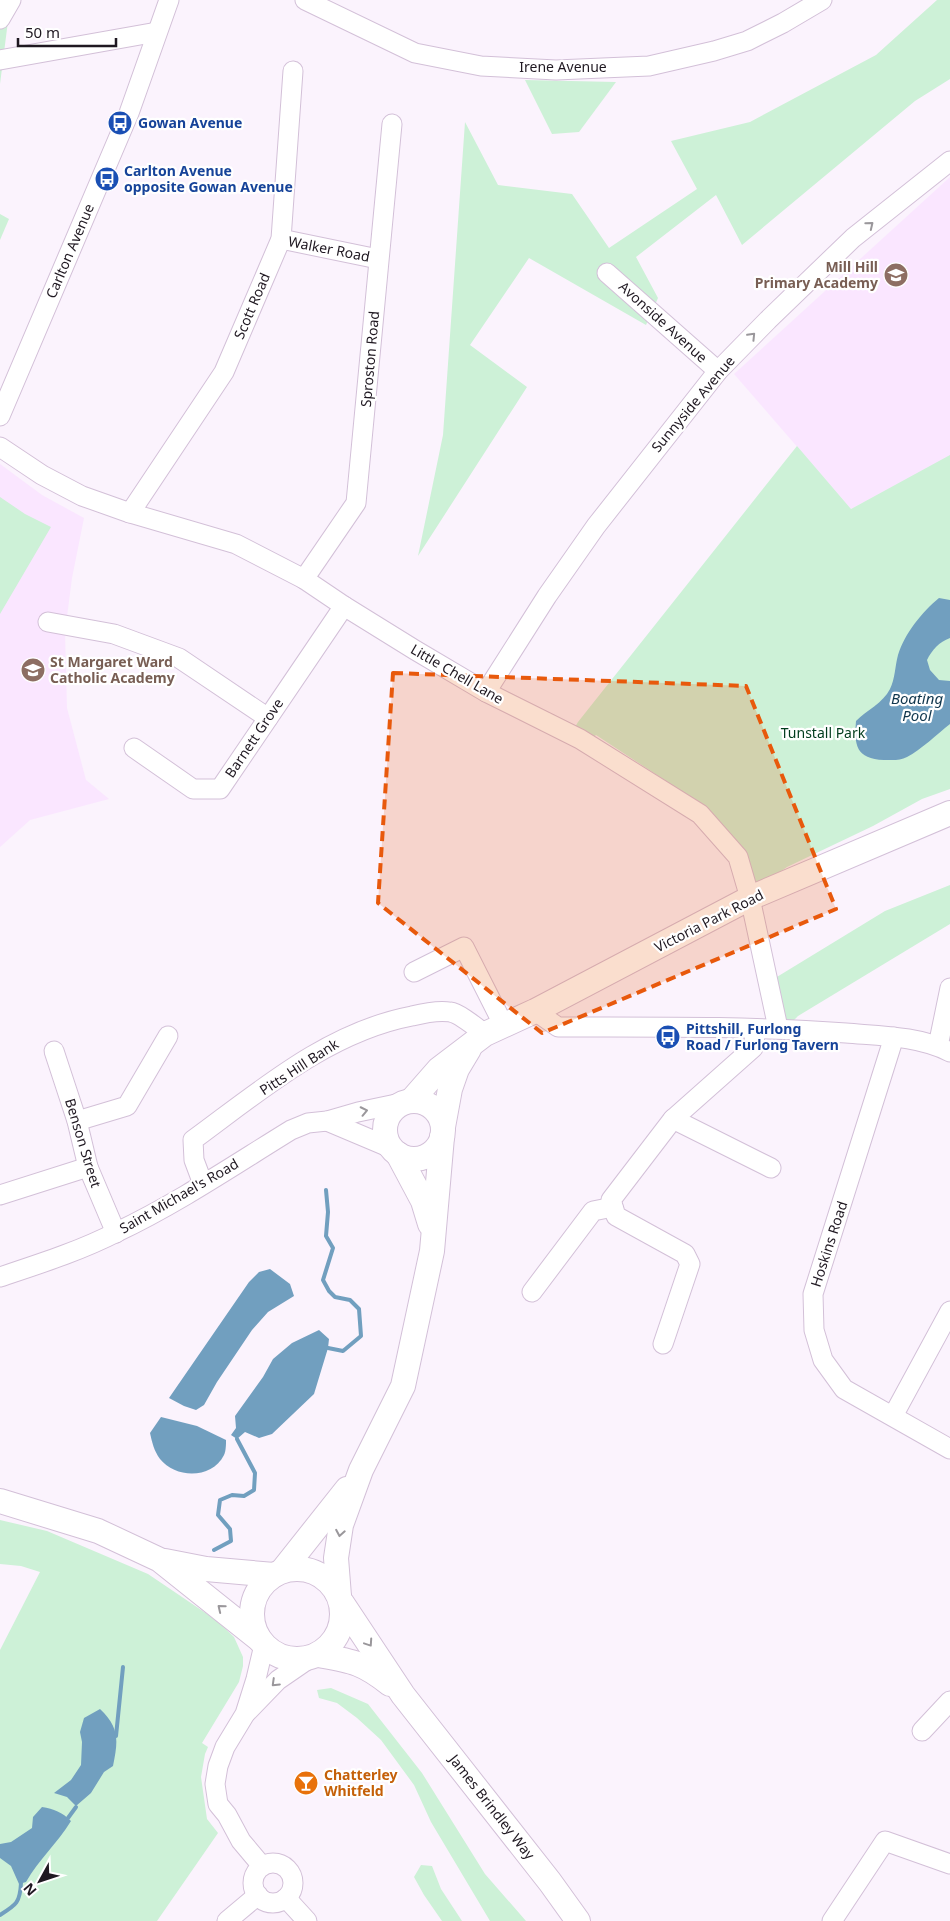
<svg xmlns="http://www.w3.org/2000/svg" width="950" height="1921" viewBox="0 0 950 1921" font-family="'Noto Sans',sans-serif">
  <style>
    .built { fill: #fae6ff }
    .green { fill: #cdf1d7 }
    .water { fill: #719fbf }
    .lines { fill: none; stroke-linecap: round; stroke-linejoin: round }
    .stream { stroke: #719fbf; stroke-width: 4 }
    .minor-casing { stroke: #d3c0d8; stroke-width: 21 }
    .major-casing { stroke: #d3c0d8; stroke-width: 26 }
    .minor { stroke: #fff; stroke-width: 19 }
    .major { stroke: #fff; stroke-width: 24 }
    .oneway { stroke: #9a979b }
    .marked { fill: #e8590c; fill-opacity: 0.2; stroke: #e8590c; stroke-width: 4; stroke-dasharray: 10 6; stroke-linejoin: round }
    .labels { text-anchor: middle; stroke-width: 4.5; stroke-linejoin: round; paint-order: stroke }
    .street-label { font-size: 14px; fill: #1f1821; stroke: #fff }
    .transit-label { font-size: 14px; font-weight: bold; fill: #164399; stroke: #fff; text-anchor: start }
    .education-label { font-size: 14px; font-weight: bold; fill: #785e54; stroke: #fff; text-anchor: end }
    .park-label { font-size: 14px; fill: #003c1d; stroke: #fff }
    .food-label { font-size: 14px; font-weight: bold; fill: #c56008; stroke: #fff; text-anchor: start }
    .water-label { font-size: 15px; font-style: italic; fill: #10364d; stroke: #fff }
  </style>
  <rect width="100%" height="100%" fill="#fbf3fd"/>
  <g class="built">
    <path d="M950 177V456L851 509 734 374Z"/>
    <path d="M0 464 42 495 84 518 72 578 65 632 67 708 86 780 109 799 30 820 0 847Z"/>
  </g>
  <g class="green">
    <path d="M0 0H19L8 21 0 84Z"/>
    <path d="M937 0H950V79L915 101 742 245 716 195 636 257 658 298 646 325 529 258 470 345 527 387 418 556 443 435 465 122 498 185 572 194 609 248 697 189 671 141 750 122 876 55Z"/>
    <path d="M525 80 616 82 579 132 552 134Z"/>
    <path d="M0 214 9 219 0 240Z"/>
    <path d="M797 446 851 509 950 455V789L922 799 873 826 787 867 759 887 754 883 704 806 596 735 587 743 571 734 578 722Z"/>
    <path d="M0 497 25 514 51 527 0 614Z"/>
    <path d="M950 885V924L798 1016 785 1029 767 983 885 911Z"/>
    <path d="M0 1520 47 1531 148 1574 216 1620 234 1637 243 1657V1666L239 1682 202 1743 208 1747 205 1754 201 1777 207 1819 218 1833 157 1921H0V1650L40 1572 21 1566 0 1564Z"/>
    <path d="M331 1688 368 1704 422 1773 485 1874 526 1921H490L431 1822 414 1785 381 1740 357 1718 337 1703 319 1698 317 1690Z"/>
    <path d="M421 1865 432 1866 441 1889 462 1921H442L424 1895 414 1877Z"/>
  </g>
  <g class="water">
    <path d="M939 598 950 600V638C939 642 932 650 927 660L930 670 939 680 950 681V724C937 734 921 750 907 757 900 761 892 760 884 760 856 759 854 745 856 721 867 710 883 703 890 689 895 679 895 666 898 655 905 633 922 612 939 598Z"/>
    <path d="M270 1269 290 1284 294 1296 268 1312 252 1330 217 1382 204 1405 196 1410 184 1406 169 1398 249 1282 259 1272Z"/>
    <path d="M319 1330 329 1339 328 1348 314 1394 272 1434 259 1438 245 1432 237 1439 231 1435 236 1428 235 1416 263 1377 273 1359 292 1343Z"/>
    <path d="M161 1417 197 1426 226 1440C226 1444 226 1451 224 1455 212 1479 176 1479 160 1459 154 1451 152 1442 150 1433Z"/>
    <path d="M100 1709C120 1728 118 1741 113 1766L104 1772 91 1793 76 1806 67 1797 54 1793 71 1780 81 1765 82 1742 80 1732 84 1718Z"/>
    <path d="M42 1807C54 1809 62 1812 71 1821 57 1844 39 1859 26 1882L19 1884 11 1866 0 1858V1844L11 1842 32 1828 33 1817Z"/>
  </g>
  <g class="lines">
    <g class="stream">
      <path d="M326 1190 328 1212 326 1236 333 1248 323 1280 329 1291 335 1297 350 1300 359 1309 361 1336 343 1351 328 1348"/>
      <path d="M214 1550 231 1541 230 1529 218 1515 220 1500 232 1495 244 1496 254 1490 255 1473 237 1439"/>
      <path d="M116 1736 123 1667"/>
      <path d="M68 1818 76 1807"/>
      <path d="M0 1915C16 1905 20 1903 21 1883"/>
    </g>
    <defs>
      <g id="minor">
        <path d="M305 0 415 53 481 66 556 70 649 66 714 51 747 41 783 23 822 0"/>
        <path d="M0 19 11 0"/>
        <path d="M0 60 157 32"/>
        <path d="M281 239 378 259"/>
        <path d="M607 273 718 371"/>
        <path d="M0 416 129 113 169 0"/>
        <path d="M0 447 42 475 82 496 130 513 236 544 304 579 344 606 415 650 486 692 580 739 700 814 738 857 750 898 778 1028"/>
        <path d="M130 513 224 372 281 239 293 71"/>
        <path d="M304 579 356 503 392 124"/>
        <path d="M48 622 114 634 179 658 268 718"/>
        <path d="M486 692 547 596 596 526 718 371 768 320 853 238 950 161"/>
        <path d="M134 748 193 789H220L344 606"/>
        <path d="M414 972 464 947 503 1024"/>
        <path d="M535 1011 558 1027C654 1027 751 1026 846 1033 880 1036 919 1036 950 1052"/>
        <path d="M756 1029 753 1048 673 1119 771 1168"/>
        <path d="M894 1037 813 1294 814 1330 823 1360 844 1389 950 1449"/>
        <path d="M938 1046 950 988"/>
        <path d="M54 1051 77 1121 88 1167 116 1233"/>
        <path d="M77 1121 127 1106 168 1036"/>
        <path d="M327 1121 391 1148"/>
        <path d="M203 1184 194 1160 193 1140C260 1091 328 1032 412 1016 424 1013 438 1010 450 1012 459 1013 477 1028 485 1034"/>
        <path d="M0 1195 88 1167"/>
        <path d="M0 1277C39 1264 80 1251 117 1232 178 1203 234 1165 291 1130L308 1123 327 1121 358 1112 401 1103"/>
        <path d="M532 1292 593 1211 613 1207"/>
        <path d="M663 1344 690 1264 685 1254 616 1216 611 1200 673 1119"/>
        <path d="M893 1416 950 1311"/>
        <path d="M247 1712 278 1680 310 1658"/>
        <path d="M922 1731 950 1701"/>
        <circle cx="273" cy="1883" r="20"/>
        <path d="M262 1866 241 1841 227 1815 218 1804 215 1784 218 1766 225 1747 245 1714 256 1679 264 1645"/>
        <path d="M286 1898 307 1921"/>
        <path d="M227 1921 258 1895"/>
        <path d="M832 1921 885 1841 950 1864"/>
      </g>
      <g id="major">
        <path d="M411 1101 439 1069 485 1034 535 1011 750 898 950 813"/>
        <circle cx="414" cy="1130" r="29"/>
        <path d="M443 1127 450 1089 457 1069 469 1049"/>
        <path d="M398 1154 423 1201 430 1224"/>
        <path d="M0 1501 98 1531 160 1560 259 1639"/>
        <path d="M165 1561 206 1569 274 1575"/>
        <circle cx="297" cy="1614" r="45"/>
        <path d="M282 1571 347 1489"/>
        <path d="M339 1596 336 1558 341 1525 361 1470 403 1386 432 1251 442 1137"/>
        <path d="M342 1603 403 1695 550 1882 578 1921"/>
        <path d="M318 1655C352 1661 362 1662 390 1684"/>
      </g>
    </defs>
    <use href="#minor" class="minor-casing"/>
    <use href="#major" class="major-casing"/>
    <use href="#minor" class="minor"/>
    <use href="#major" class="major"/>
  </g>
  <defs><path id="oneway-chevron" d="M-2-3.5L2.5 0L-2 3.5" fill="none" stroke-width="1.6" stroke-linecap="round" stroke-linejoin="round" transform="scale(1.25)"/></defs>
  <g class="oneway">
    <use href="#oneway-chevron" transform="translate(870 225) rotate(-39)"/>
    <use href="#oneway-chevron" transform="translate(752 336) rotate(-46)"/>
    <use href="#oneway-chevron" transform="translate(364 1111) rotate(-12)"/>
    <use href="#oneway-chevron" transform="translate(340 1533) rotate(100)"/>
    <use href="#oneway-chevron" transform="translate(221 1608) rotate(-141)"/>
    <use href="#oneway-chevron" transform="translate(369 1643) rotate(56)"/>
    <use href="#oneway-chevron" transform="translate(275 1683) rotate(136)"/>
  </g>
  <path class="marked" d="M393 673 746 686 836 909 542 1033 378 903Z"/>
  <defs>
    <symbol id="bus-disc" viewBox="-11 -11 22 22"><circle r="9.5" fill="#1a4fb4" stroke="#fff"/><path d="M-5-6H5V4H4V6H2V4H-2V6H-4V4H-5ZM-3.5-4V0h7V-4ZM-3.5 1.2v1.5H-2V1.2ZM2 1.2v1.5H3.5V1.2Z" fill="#fff"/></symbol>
    <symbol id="school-disc" viewBox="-11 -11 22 22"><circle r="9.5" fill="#8d6e63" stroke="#fff"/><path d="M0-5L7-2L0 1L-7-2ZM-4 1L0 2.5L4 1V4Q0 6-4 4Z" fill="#fff"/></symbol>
    <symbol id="bar-disc" viewBox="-11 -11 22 22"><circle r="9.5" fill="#e8710a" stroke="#fff"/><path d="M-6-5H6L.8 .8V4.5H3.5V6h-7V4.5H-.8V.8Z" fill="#fff"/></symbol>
  </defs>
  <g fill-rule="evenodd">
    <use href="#bus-disc" x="106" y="109" width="28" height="28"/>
    <use href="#bus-disc" x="93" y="165" width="28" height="28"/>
    <use href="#school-disc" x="882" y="261" width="28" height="28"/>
    <use href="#school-disc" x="19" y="656" width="28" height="28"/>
    <use href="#bus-disc" x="654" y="1023" width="28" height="28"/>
    <use href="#bar-disc" x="292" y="1769" width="28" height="28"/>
  </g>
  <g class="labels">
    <g class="street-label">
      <text x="563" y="72">Irene Avenue</text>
      <text transform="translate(329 249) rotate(11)" y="5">Walker Road</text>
      <text transform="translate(70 251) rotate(-67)" y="5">Carlton Avenue</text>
      <text transform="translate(252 306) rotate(-67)" y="5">Scott Road</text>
      <text transform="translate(663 322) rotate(42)" y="5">Avonside Avenue</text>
      <text transform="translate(370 359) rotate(-85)" y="5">Sproston Road</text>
      <text transform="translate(693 404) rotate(-50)" y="5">Sunnyside Avenue</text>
      <text transform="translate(457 674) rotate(30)" y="5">Little Chell Lane</text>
      <text transform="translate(254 738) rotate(-56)" y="5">Barnett Grove</text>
      <text transform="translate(709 921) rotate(-27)" y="5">Victoria Park Road</text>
      <text transform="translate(299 1067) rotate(-33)" y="5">Pitts Hill Bank</text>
      <text transform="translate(83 1143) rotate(73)" y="5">Benson Street</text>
      <text transform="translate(179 1196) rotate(-30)" y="5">Saint Michael's Road</text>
      <text transform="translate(829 1244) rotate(-72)" y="5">Hoskins Road</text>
      <text transform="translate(492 1807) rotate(52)" y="5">James Brindley Way</text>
    </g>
    <g class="transit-label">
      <text x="138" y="128">Gowan Avenue</text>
      <text x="124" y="176">Carlton Avenue<tspan x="124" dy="16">opposite Gowan Avenue</tspan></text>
      <text x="686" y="1034">Pittshill, Furlong<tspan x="686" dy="16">Road / Furlong Tavern</tspan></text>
    </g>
    <g class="education-label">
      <text x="878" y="272">Mill Hill<tspan x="878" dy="16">Primary Academy</tspan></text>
      <text x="50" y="667" text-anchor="start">St Margaret Ward<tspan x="50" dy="16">Catholic Academy</tspan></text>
    </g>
    <g class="park-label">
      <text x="823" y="738">Tunstall Park</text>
    </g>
    <g class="food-label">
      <text x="324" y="1780">Chatterley<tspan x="324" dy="16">Whitfeld</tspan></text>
    </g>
    <g class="water-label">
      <text x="917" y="704">Boating<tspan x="917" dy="17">Pool</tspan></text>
    </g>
  </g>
  <g transform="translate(40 1881) rotate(230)" stroke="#ffffff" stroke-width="4" paint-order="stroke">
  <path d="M0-4L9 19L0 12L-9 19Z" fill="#1f1821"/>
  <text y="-8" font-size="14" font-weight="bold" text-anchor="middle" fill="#1f1821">N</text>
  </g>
  <path d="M18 38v8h98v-8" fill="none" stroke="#1f1821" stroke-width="2.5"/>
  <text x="25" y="38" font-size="15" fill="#1f1821" stroke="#ffffff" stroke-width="4" paint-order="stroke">50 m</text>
</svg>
